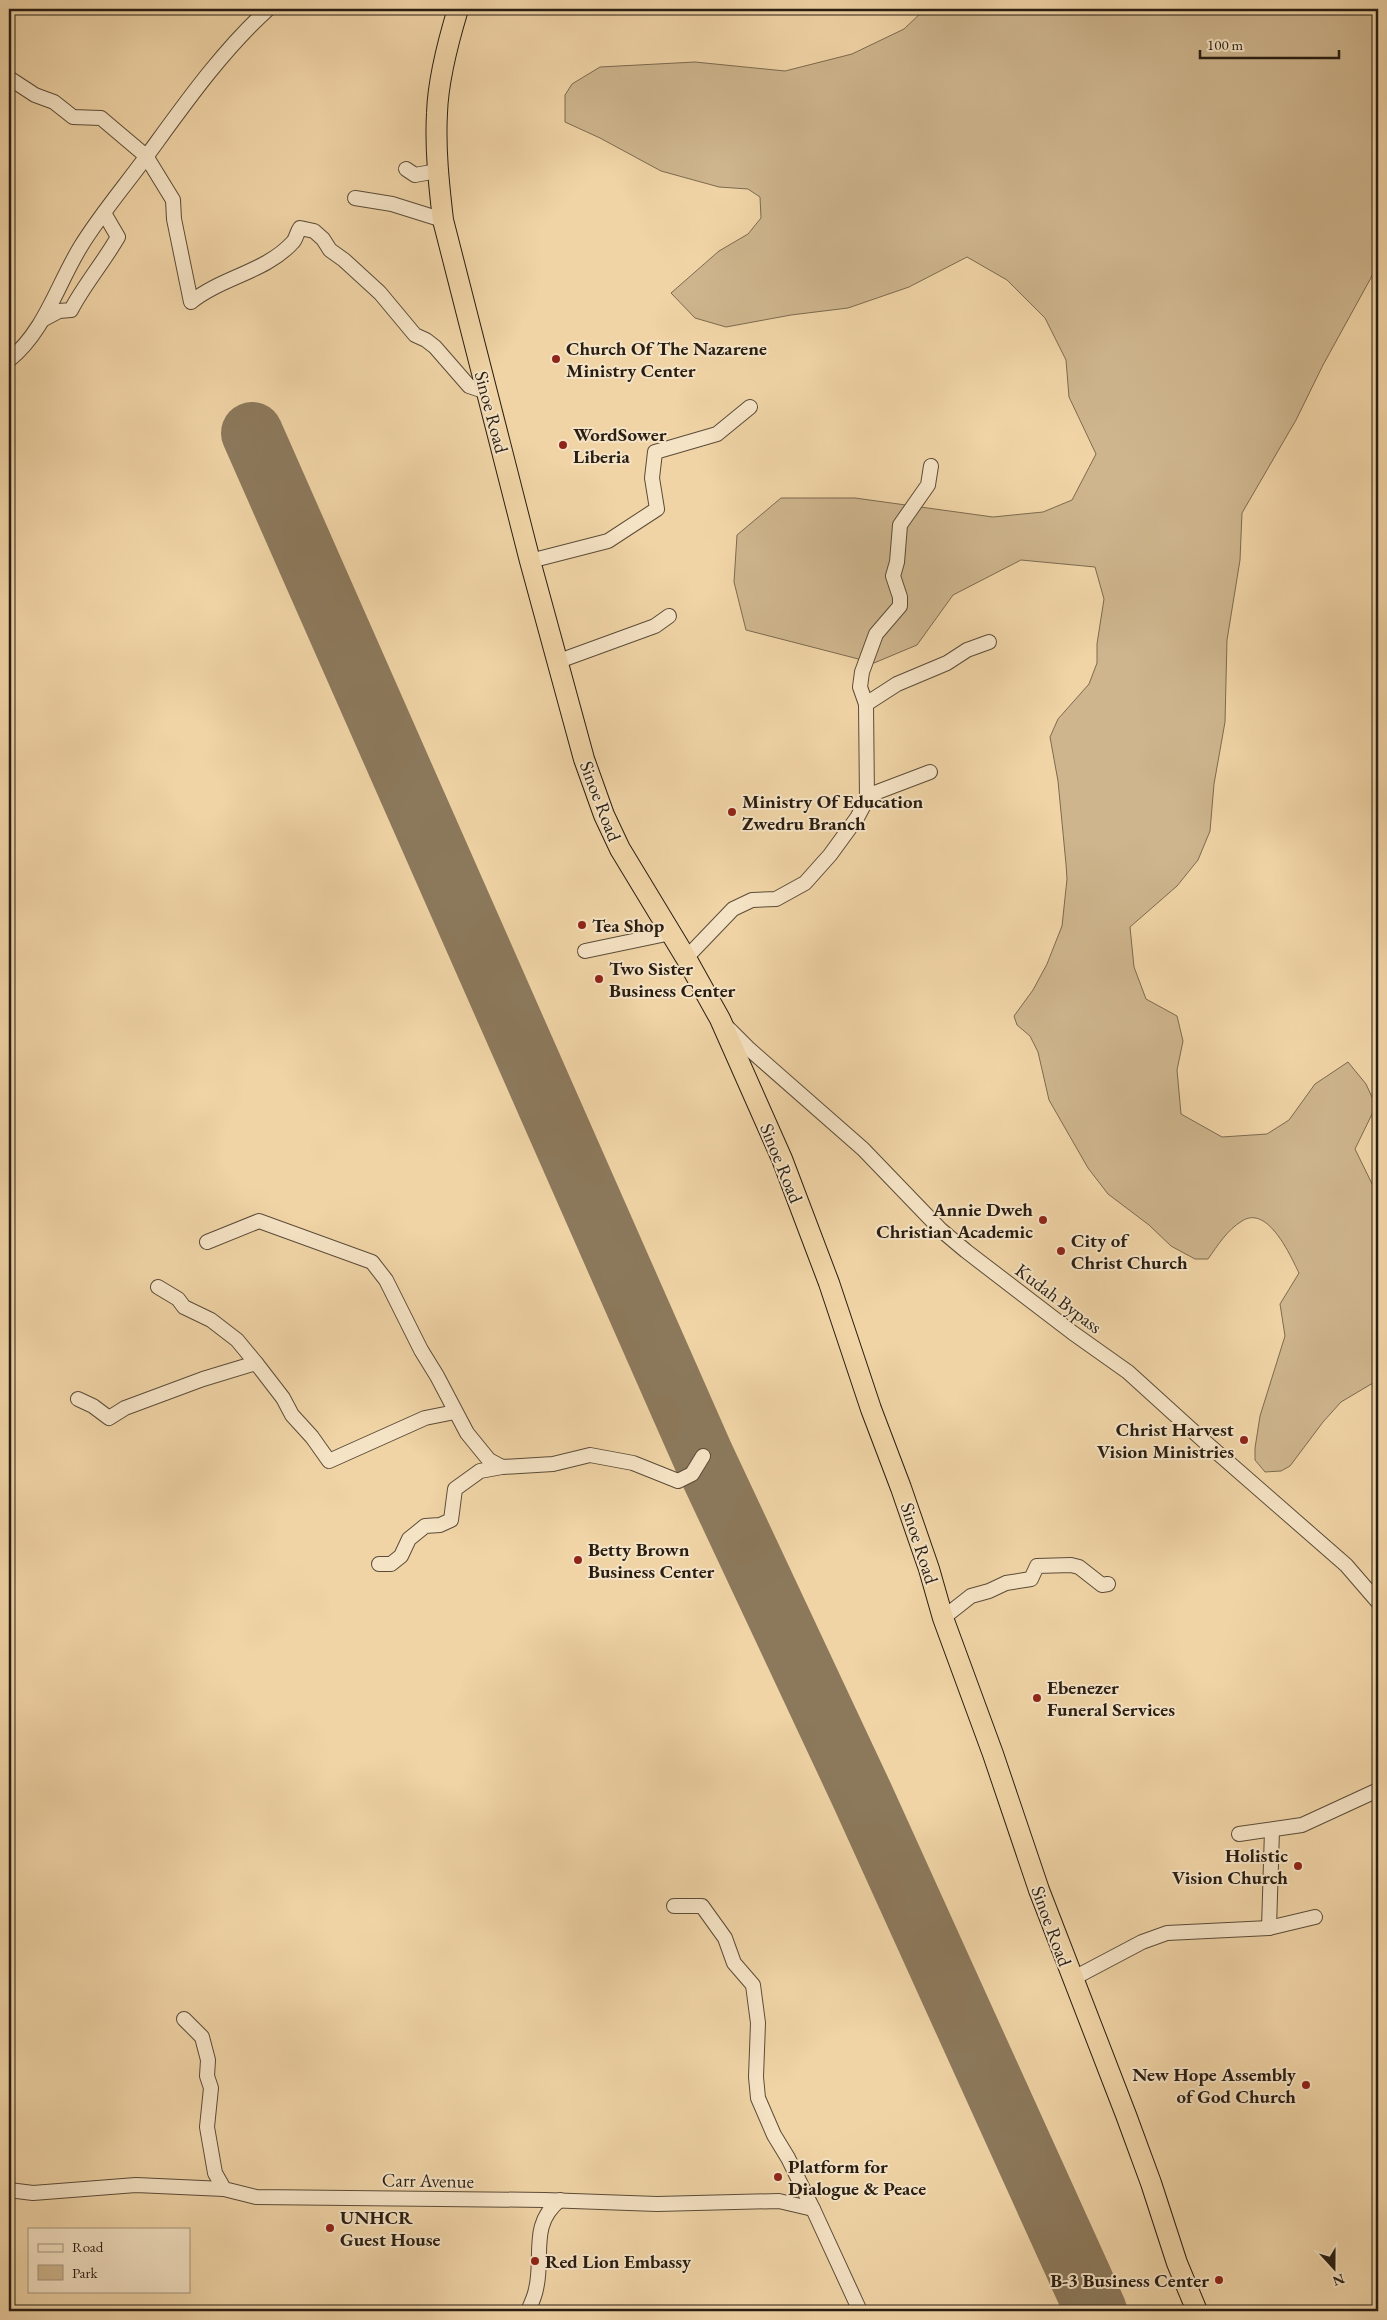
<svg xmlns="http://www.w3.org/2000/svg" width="1387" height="2320" viewBox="0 0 1387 2320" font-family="'EB Garamond',serif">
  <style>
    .green { fill: #ceb58d; stroke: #7c6a50 }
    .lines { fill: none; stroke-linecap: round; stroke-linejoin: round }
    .runway { stroke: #8c795c; stroke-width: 62 }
    .minor-casing { stroke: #5b4c38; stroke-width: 16 }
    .highway-casing { stroke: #291e13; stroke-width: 22 }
    .minor { stroke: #f5e3c5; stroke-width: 14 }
    .highway { stroke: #f0d4a6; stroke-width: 20 }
    .poi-dot { fill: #8f2418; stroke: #f5e3c5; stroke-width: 2 }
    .labels { text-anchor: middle; stroke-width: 4; stroke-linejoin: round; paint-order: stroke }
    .poi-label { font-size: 19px; font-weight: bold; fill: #291e13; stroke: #f5e3c5; text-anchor: start }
    .street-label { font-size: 19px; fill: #291e13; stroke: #f5e3c5 }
  </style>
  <rect width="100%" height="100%" fill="#f0d4a6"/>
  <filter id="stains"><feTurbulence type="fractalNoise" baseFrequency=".004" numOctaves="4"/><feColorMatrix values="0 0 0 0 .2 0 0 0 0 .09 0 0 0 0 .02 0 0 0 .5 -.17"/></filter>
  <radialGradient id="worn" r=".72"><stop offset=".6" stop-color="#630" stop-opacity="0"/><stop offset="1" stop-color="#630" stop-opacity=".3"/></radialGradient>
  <path class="green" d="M925 9H1378V265L1323 365 1296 420 1242 513 1240 560 1227 640 1225 722 1214 784 1210 831 1198 860 1177 886 1130 927 1134 967 1146 999 1177 1016 1183 1041 1177 1070 1181 1114 1222 1137 1267 1134 1289 1120 1315 1084 1348 1062 1366 1084 1376 1106 1355 1149 1378 1196V1380L1341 1402 1323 1422 1290 1466 1281 1471 1265 1472 1255 1460V1448L1260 1416 1285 1336 1280 1304 1299 1273C1291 1257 1268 1204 1242 1221 1227 1230 1218 1245 1208 1259H1195L1171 1246 1149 1225 1108 1194 1088 1168 1049 1100 1038 1052 1030 1036 1017 1025 1014 1016 1033 990 1047 964 1062 926 1067 879 1066 864 1058 781 1050 737 1058 719 1089 684 1097 663V644L1104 599 1095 567 1021 560 953 595 917 645 874 663 746 630 734 582 737 535 781 498H855L993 517 1043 512 1072 500 1096 454 1069 397 1066 360 1045 318 1007 280 967 257 909 287 848 308 791 315 726 327 695 318 671 293 719 251 748 234 761 218 760 197 748 189 719 187 661 171 600 138 565 122V95L572 84 600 67 695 62 785 71 852 54 904 29Z"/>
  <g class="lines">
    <path class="runway" d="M252 433 703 1456 862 1795 1096 2311"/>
    <defs>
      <g id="minor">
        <path d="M9 78 35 95 54 102 73 117 101 118 146 156 173 200 174 219 191 302C222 277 266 272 293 242 296 239 297 232 300 228L314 231 323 239 330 250 344 260 380 293 415 335 426 340 435 347 469 386 487 392"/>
        <path d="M406 169 415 175 437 171"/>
        <path d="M355 198 392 204 443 220"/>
        <path d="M44 319 59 311 71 310C84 285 103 263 118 237L104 213"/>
        <path d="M9 360C45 331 57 285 81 246 100 215 124 187 146 157 184 105 220 53 268 9"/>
        <path d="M530 561 608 541 657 509 652 478 655 452 717 434 750 407"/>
        <path d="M559 661 655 626 669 616"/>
        <path d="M866 704 897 684 947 663 967 650 989 642"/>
        <path d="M867 799 872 794 930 772"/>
        <path d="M585 951 671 933"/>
        <path d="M686 958 733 909 752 900 776 899 805 883 830 855 857 818 867 799 866 704 860 687 862 672 876 634 900 606V597L893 576 897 562 900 525 928 485 931 466"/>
        <path d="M728 1028 748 1048 863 1149 941 1230 966 1251 1073 1333 1128 1372 1204 1441 1346 1565 1378 1602"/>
        <path d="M207 1242 259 1221 372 1262 386 1280 421 1350 437 1376 467 1433 489 1460 502 1467 553 1464 590 1455 633 1463 678 1481 692 1474 703 1456"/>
        <path d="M158 1287 178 1299 184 1307 211 1320 237 1340 256 1363"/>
        <path d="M78 1399 93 1406 109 1418 125 1408 203 1379 256 1363 283 1398 292 1415 312 1437 329 1461 425 1418 455 1412"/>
        <path d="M379 1564H391L401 1556 409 1539 425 1526 440 1525 451 1520 455 1489 480 1471 502 1467"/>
        <path d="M943 1618 971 1596 989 1591 1006 1583 1031 1579 1037 1566 1071 1565 1079 1567 1102 1585 1108 1584"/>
        <path d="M1239 1834 1302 1825 1378 1790"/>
        <path d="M674 1906H702L725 1938 734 1963 753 1985 758 2023 756 2077 758 2098 774 2135 788 2158 813 2209 860 2311"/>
        <path d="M1269 1928 1272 1830"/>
        <path d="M1072 1979 1142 1942 1167 1933 1269 1928 1315 1917"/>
        <path d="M184 2019 202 2037 208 2060 207 2076 211 2088 207 2127 215 2173 224 2189 256 2197 545 2200 657 2204 779 2201 813 2209"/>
        <path d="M9 2190 33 2193 136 2185 224 2189"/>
        <path d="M528 2311C531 2304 535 2296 536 2289 544 2257 529 2224 560 2200"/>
      </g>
      <path id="highway" d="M458 9C448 42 438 79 437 113 435 149 439 185 443 220L530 561 584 759 604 815 620 849 686 958 720 1019 782 1159 829 1283 871 1409 901 1488 929 1569 943 1618 993 1754 1039 1890 1126 2115 1151 2183 1177 2263 1197 2311"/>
    </defs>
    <use href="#minor" class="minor-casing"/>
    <use href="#highway" class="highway-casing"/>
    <use href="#minor" class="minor"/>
    <use href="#highway" class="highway"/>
  </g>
  <g class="poi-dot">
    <circle cx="556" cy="359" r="5"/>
    <circle cx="563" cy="445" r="5"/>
    <circle cx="732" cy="812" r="5"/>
    <circle cx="582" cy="925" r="5"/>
    <circle cx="599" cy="979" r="5"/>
    <circle cx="1043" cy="1220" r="5"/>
    <circle cx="1061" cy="1251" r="5"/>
    <circle cx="1244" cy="1440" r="5"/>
    <circle cx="578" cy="1560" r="5"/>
    <circle cx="1037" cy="1698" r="5"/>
    <circle cx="1298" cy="1866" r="5"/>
    <circle cx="1306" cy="2085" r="5"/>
    <circle cx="778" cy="2177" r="5"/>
    <circle cx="330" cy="2228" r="5"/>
    <circle cx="535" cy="2261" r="5"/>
    <circle cx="1219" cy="2280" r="5"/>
  </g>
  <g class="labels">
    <g class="poi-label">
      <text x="566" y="355">Church Of The Nazarene<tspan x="566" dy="22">Ministry Center</tspan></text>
      <text x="573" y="441">WordSower<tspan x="573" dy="22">Liberia</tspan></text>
      <text x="742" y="808">Ministry Of Education<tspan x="742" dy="22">Zwedru Branch</tspan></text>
      <text x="592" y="932">Tea Shop</text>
      <text x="609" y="975">Two Sister<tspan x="609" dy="22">Business Center</tspan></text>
      <text x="1033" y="1216" text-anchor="end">Annie Dweh<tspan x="1033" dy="22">Christian Academic</tspan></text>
      <text x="1071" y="1247">City of<tspan x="1071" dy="22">Christ Church</tspan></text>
      <text x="1234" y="1436" text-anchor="end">Christ Harvest<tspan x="1234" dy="22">Vision Ministries</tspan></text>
      <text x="588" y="1556">Betty Brown<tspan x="588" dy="22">Business Center</tspan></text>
      <text x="1047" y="1694">Ebenezer<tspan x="1047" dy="22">Funeral Services</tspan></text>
      <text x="1288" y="1862" text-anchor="end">Holistic<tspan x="1288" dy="22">Vision Church</tspan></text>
      <text x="1296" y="2081" text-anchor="end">New Hope Assembly<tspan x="1296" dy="22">of God Church</tspan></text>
      <text x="788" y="2173">Platform for<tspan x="788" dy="22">Dialogue &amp; Peace</tspan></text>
      <text x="340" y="2224">UNHCR<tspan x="340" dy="22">Guest House</tspan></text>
      <text x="545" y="2268">Red Lion Embassy</text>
      <text x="1209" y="2287" text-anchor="end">B-3 Business Center</text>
    </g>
    <g class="street-label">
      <text transform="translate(492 412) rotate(75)" y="7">Sinoe Road</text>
      <text transform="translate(601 801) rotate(69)" y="7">Sinoe Road</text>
      <text transform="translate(782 1163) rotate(68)" y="7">Sinoe Road</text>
      <text transform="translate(1059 1298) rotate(37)" y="7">Kudah Bypass</text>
      <text transform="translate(920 1543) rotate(72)" y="7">Sinoe Road</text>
      <text transform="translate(1052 1926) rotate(70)" y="7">Sinoe Road</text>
      <text transform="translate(428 2180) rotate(1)" y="7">Carr Avenue</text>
    </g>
  </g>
  <rect width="1387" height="2320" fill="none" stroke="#f0d4a6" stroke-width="30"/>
  <rect x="10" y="10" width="1367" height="2300" fill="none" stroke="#291e13" stroke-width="2.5"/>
  <rect x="15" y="15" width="1357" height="2290" fill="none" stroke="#291e13"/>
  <rect x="28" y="2228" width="162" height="65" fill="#f5e3c5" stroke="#a3947e"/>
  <rect x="38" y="2244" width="25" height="8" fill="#f5e3c5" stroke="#a3947e"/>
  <text x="72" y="2252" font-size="15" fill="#291e13">Road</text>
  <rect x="38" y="2265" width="25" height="15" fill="#ceb58d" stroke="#a3947e"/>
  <text x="72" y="2278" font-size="15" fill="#291e13">Park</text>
  <g transform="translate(1334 2268) rotate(159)" stroke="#f5e3c5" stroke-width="4" paint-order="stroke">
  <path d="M0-4L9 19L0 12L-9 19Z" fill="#291e13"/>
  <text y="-8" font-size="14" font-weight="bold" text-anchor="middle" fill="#291e13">N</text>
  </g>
  <path d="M1200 50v8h139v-8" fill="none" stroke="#291e13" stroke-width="2.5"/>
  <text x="1207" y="50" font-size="15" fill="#291e13" stroke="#f5e3c5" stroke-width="4" paint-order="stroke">100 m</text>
  <rect width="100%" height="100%" filter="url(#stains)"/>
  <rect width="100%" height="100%" fill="url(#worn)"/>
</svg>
